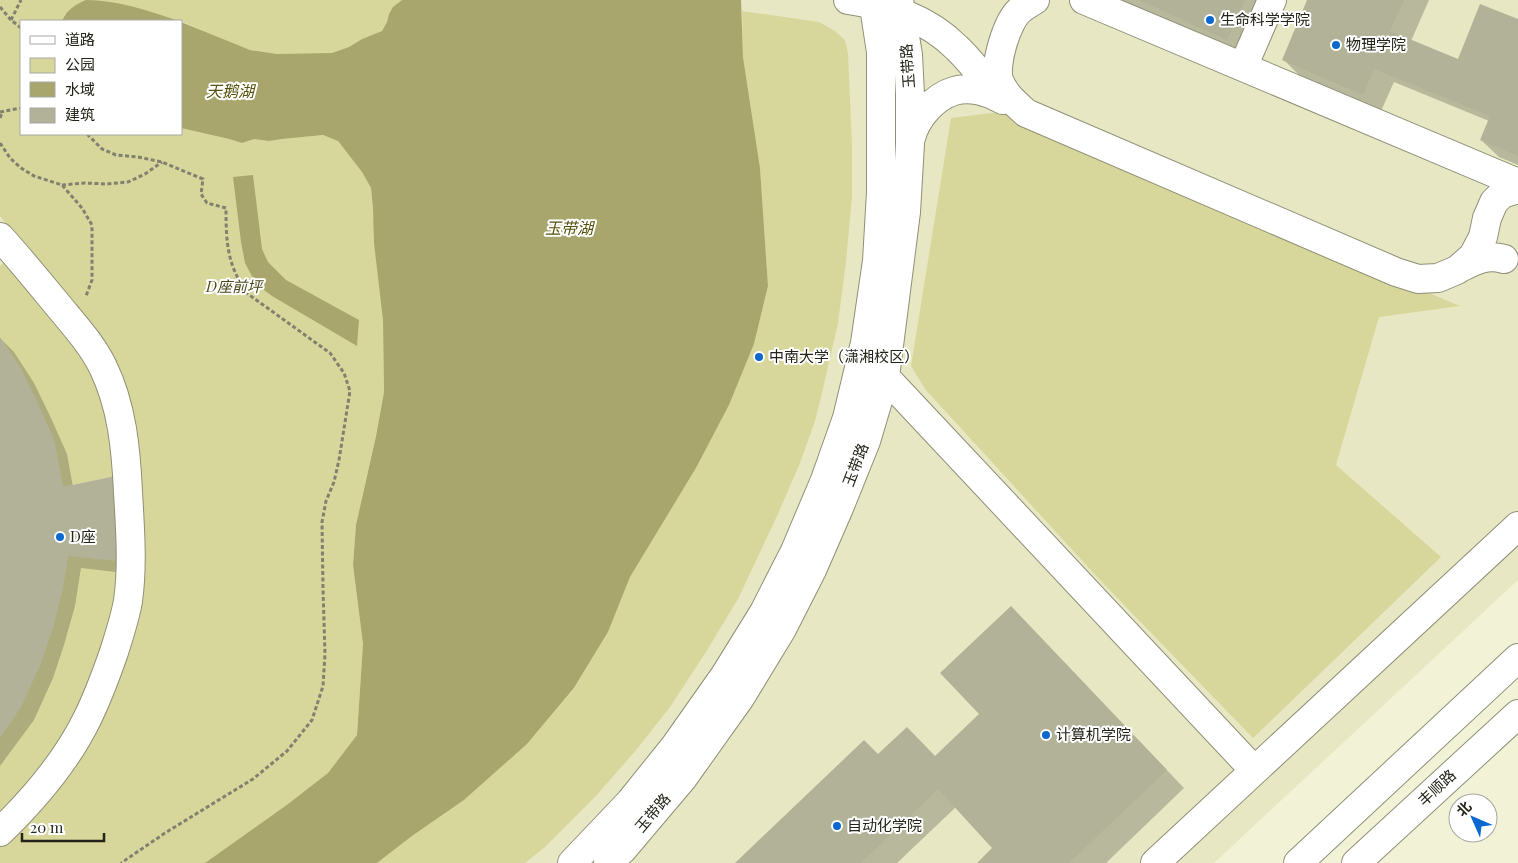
<svg xmlns="http://www.w3.org/2000/svg" width="1518" height="863" viewBox="0 0 1518 863" font-family="'Playfair Display','Noto Sans SC',serif">
<style>
.built{fill:#e7e7c4;fill-rule:evenodd}
.green{fill:#d8d79b}
.water{fill:#a8a66c}
.shadow{fill:#0003}
.building{fill:#b2b299}
.lines{fill:none;stroke-linecap:round;stroke-linejoin:round}
.minor-casing{stroke:#908f77;stroke-width:30}
.major-casing{stroke:#908f77;stroke-width:30}
.path{stroke:#81816f;stroke-width:3;stroke-dasharray:4 2.5;stroke-linecap:butt}
.minor{stroke:#fff;stroke-width:28}
.major{stroke:#fff;stroke-width:28}
.poi-dot{fill:#0a68d0;stroke:#fff;stroke-width:2}
.labels{text-anchor:middle;stroke-width:4;stroke-linejoin:round;paint-order:stroke}
.poi-label{font-size:15px;fill:#232319;stroke:#fff;text-anchor:start}
.street-label{font-size:15px;fill:#232319;stroke:#fff}
.park-label{font-size:15px;font-style:italic;fill:#4a481a;stroke:#fff}
.water-label{font-size:16px;font-style:italic;fill:#56520b;stroke:#fff}
</style>
<rect width="100%" height="100%" fill="#f2f2d7"/>
<path class="built" d="M 0,0 L 1518,0 L 1518,580 L 1214,863 L 0,863 ZM 21,21 L 181,21 L 181,134 L 21,134 Z"/>
<path class="green" d="M 0,0 L 402,0 L 393,8 L 389,14 L 387,22 L 382,31 L 362,39 L 349,47 L 332,53 L 318,54 L 277,54 L 250,50 L 226,41 L 181,21 L 65,14 L 62,21 L 21,21 L 21,134 L 181,134 L 181,128 L 229,139 L 242,143 L 254,139 L 269,141 L 282,139 L 323,135 L 338,141 L 362,172 L 371,188 L 383,320 L 384,392 L 376,435 L 356,525 L 353,565 L 363,644 L 357,735 L 328,773 L 288,804 L 205,863 L 0,863 L 0,843 L 99,717 L 136,459 L 48,276 L 0,216 Z
M 742,11 L 819,22 L 835,31 L 845,40 L 848,53 L 852,147 L 852,196 L 846,262 L 838,323 L 822,393 L 815,421 L 800,463 L 778,514 L 738,599 L 706,652 L 670,707 L 637,749 L 596,796 L 545,847 L 525,863 L 377,863 L 412,836 L 464,800 L 527,744 L 574,689 L 608,632 L 630,577 L 696,468 L 729,405 L 754,344 L 768,286 L 760,168 L 743,57 Z
M 1000,112 L 1460,306 L 1379,317 L 1336,465 L 1441,557 L 1253,738 L 1098,578 L 925,389 L 911,366 L 951,118 Z
M 6,260 L 91,368 L 104,397 L 115,476 L 63,487 L 54,440 L 38,404 L 21,369 L 0,337 L 0,266 Z
M 68,556 L 120,561 L 110,631 L 74,722 L 49,759 L 0,815 L 0,737 L 21,707 L 40,665 L 52,631 L 62,592 Z"/>
<path class="water" d="M 86,0 C 118,0 149,11 179,21 L 62,21 C 67,9 75,5 86,0 Z
M 402,0 L 741,0 L 743,57 L 760,168 L 768,286 L 754,344 L 729,405 L 696,468 L 630,577 L 608,632 L 574,688 L 527,744 L 464,800 L 412,836 L 377,863 L 205,863 L 288,804 L 328,773 L 357,735 L 363,644 L 353,565 L 356,525 L 376,436 L 384,392 L 383,320 L 374,243 L 373,209 L 371,188 L 362,172 L 338,141 L 323,135 L 282,139 L 269,141 L 254,139 L 242,143 L 229,139 L 181,128 L 181,22 L 250,50 L 277,54 L 332,53 L 349,47 L 362,39 L 382,31 L 387,22 L 389,14 L 393,7 Z
M 253,175 L 262,249 L 268,262 L 286,280 L 359,320 L 357,346 L 272,296 L 256,284 L 245,263 L 241,242 L 233,177 Z"/>
<path class="shadow" d="M 1119,0 L 1271,0 L 1245,56 Z
M 1309,0 L 1429,0 L 1411,41 L 1458,60 L 1518,20 L 1518,165 L 1499,157 L 1481,140 L 1489,121 L 1394,82 L 1381,111 L 1301,77 L 1283,59 Z
M 0,338 L 14,352 L 34,383 L 51,418 L 67,454 L 73,487 L 133,574 L 81,568 L 75,606 L 64,645 L 53,678 L 34,720 L 0,766 Z
M 1029,626 L 1184,788 L 1106,863 L 978,863 L 994,848 L 956,807 L 897,863 L 737,863 L 935,757 L 981,714 Z"/>
<path class="building" d="M 1139,0 L 1245,0 L 1227,40 Z
M 1307,0 L 1404,0 L 1390,31 L 1458,59 L 1480,4 L 1518,19 L 1518,156 L 1480,140 L 1490,116 L 1374,69 L 1363,95 L 1282,60 Z
M 0,337 L 21,369 L 38,404 L 54,440 L 63,487 L 115,476 L 120,561 L 68,556 L 62,592 L 52,631 L 40,665 L 21,707 L 0,737 Z
M 1011,606 L 1167,770 L 1069,863 L 977,863 L 992,848 L 938,789 L 861,863 L 735,863 L 864,740 L 878,754 L 907,727 L 935,756 L 979,714 L 940,673 Z"/>
<g class="lines">
<g class="minor-casing">
<path id="minor" d="M 848,0 C 889,6 927,18 957,48 C 974,64 986,84 1005,99
M 1035,0 C 1030,3 1023,7 1019,11 C 1007,22 994,64 999,80 C 1004,94 1015,103 1026,113 L 1396,272 L 1418,279 L 1438,278 L 1457,270 L 1473,256 L 1483,237 L 1487,218 L 1494,202 L 1502,194 L 1518,189
M 1084,0 L 1518,183
M 1243,67 L 1272,0
M 911,138 C 916,118 934,97 954,91 C 970,86 989,92 1003,100
M 0,237 C 21,260 41,285 61,309 C 76,327 93,346 103,367 C 122,406 126,449 128,492 C 130,527 133,566 128,601 C 125,618 119,636 114,652 C 106,675 98,697 87,719 C 67,760 33,800 0,832
M 1460,268 C 1476,260 1487,254 1504,259
M 874,365 L 1254,770
M 572,863 L 630,802 L 675,746 L 725,675 L 764,612 L 795,551 L 825,480 L 847,418 L 865,343 L 877,261 L 881,192 L 881,52 L 873,0
M 608,863 L 623,849 L 683,778 L 740,698 L 782,629 L 812,570 L 839,508 L 866,441 L 885,377 L 906,212 L 910,144 L 910,94 L 908,55 L 899,0
M 1155,863 L 1518,526"/>
</g>
<g class="major-casing">
<path id="major" d="M 1298,863 L 1518,658
M 1356,863 L 1518,714"/>
</g>
<path class="path" d="M 0,7 L 11,20 L 21,28
M 11,20 L 21,0
M 0,112 L 21,108
M 0,118 L 2,113
M 87,134 L 102,149 L 116,155 L 138,157 L 162,162 L 203,179 L 201,194 L 207,203 L 226,208 C 226,242 227,266 248,294 L 330,353 L 344,373 L 350,391 L 339,460 L 334,482 L 326,501 L 322,522 L 323,589 L 325,654 L 323,686 L 312,720 L 287,751 L 253,779 L 165,833 L 121,863
M 0,143 L 10,158 L 21,168 L 34,176 L 62,185 L 82,208 L 92,225 L 92,280 L 86,296
M 62,185 L 85,183 L 107,184 L 128,182 L 145,174 L 162,162"/>
<use href="#minor" class="minor"/>
<use href="#major" class="major"/>
</g>
<g class="poi-dot">
<circle cx="1210" cy="20" r="5"/>
<circle cx="1336" cy="45" r="5"/>
<circle cx="759" cy="357" r="5"/>
<circle cx="60" cy="537" r="5"/>
<circle cx="1046" cy="735" r="5"/>
<circle cx="837" cy="826" r="5"/>
</g>
<g class="labels">
<g class="poi-label">
<text x="1220" y="25">生命科学学院</text>
<text x="1346" y="50">物理学院</text>
<text x="769" y="362">中南大学（潇湘校区）</text>
<text x="70" y="542">D座</text>
<text x="1056" y="740">计算机学院</text>
<text x="847" y="831">自动化学院</text>
</g>
<g class="street-label">
<text transform="translate(908 66) rotate(-94)" y="5">玉带路</text>
<text transform="translate(856 465) rotate(-69)" y="5">玉带路</text>
<text transform="translate(1437 788) rotate(-43)" y="5">丰顺路</text>
<text transform="translate(653 813) rotate(-50)" y="5">玉带路</text>
</g>
<g class="park-label">
<text x="234" y="292">D座前坪</text>
</g>
<g class="water-label">
<text x="230" y="97">天鹅湖</text>
<text x="569" y="234">玉带湖</text>
</g>
</g>
<rect x="20" y="20" width="162" height="115" fill="#ffffff" stroke="#a7a7a3"/>
<rect x="30" y="36" width="25" height="8" fill="#ffffff" stroke="#a7a7a3"/>
<text x="65" y="45" font-size="15" fill="#232319">道路</text>
<rect x="30" y="58" width="25" height="15" fill="#d8d79b" stroke="#a7a7a3"/>
<text x="65" y="70" font-size="15" fill="#232319">公园</text>
<rect x="30" y="82" width="25" height="15" fill="#a8a66c" stroke="#a7a7a3"/>
<text x="65" y="95" font-size="15" fill="#232319">水域</text>
<rect x="30" y="108" width="25" height="15" fill="#b2b299" stroke="#a7a7a3"/>
<text x="65" y="120" font-size="15" fill="#232319">建筑</text>
<g transform="translate(1473 818) rotate(315)"><circle r="24" fill="#ffffff" stroke="#a7a7a3"/>
<path d="M0-4L9 19L0 12L-9 19Z" fill="#0a68d0"/>
<text y="-8" font-size="14" font-weight="bold" text-anchor="middle" fill="#232319">北</text>
</g>
<path d="M22 833v8h82v-8" fill="none" stroke="#232319" stroke-width="2.5"/>
<text x="30" y="833" font-size="15" fill="#232319" stroke="#ffffff" stroke-width="4" paint-order="stroke">20 m</text>
</svg>
